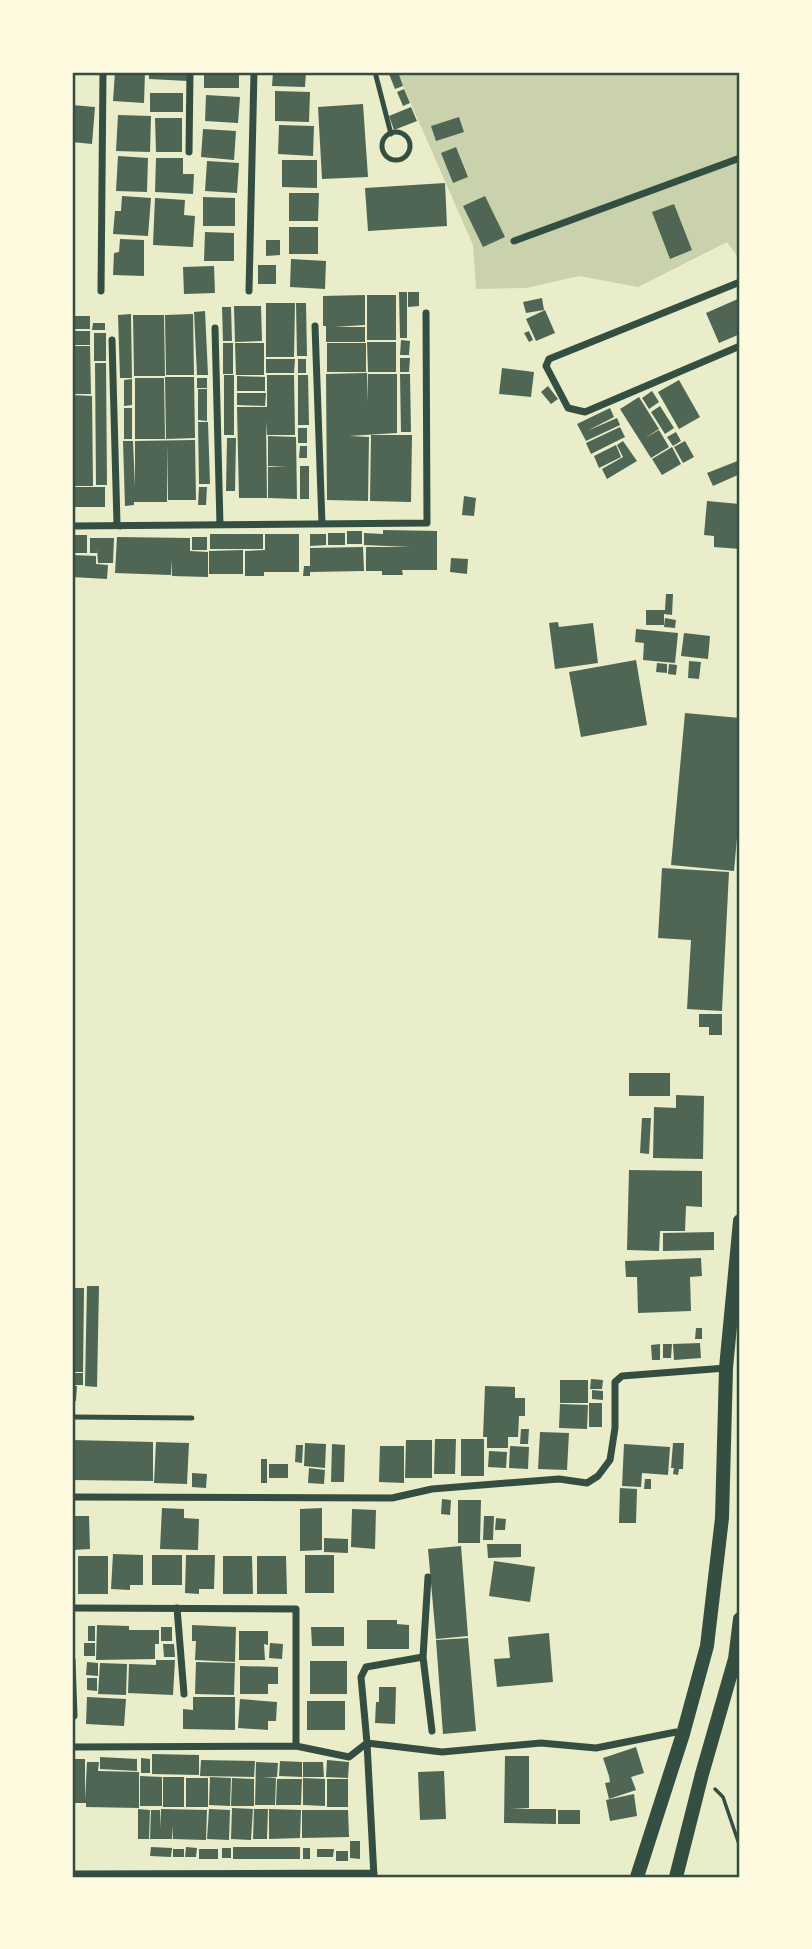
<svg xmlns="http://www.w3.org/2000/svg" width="812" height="1949" viewBox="0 0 812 1949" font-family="Jost,sans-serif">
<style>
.green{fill:#cad2ad}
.building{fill:#4f6655}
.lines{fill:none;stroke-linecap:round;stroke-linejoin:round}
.path{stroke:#344e41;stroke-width:3.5}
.service{stroke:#344e41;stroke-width:5}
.minor{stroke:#344e41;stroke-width:7}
.secondary{stroke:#344e41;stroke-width:14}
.neatline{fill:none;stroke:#344e41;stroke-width:2.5}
</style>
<rect width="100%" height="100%" fill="#e9edc9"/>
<path class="green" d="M 397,72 L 740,72 L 740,260 L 727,242 L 638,287 L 579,276 L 526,288 L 476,289 L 473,245 Z"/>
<path class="building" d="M 115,72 L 145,72 L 144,103 L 113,101 Z
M 149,72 L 188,72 L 188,81 L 149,79 Z
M 204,72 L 239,72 L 239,88 L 204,88 Z
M 273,72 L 306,72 L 305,87 L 272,86 Z
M 398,72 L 403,86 L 395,89 L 389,74 Z
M 404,89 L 410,103 L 403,106 L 397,92 Z
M 275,91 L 310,92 L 309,122 L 275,121 Z
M 150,93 L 183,93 L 183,112 L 150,112 Z
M 206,95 L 240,97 L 238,123 L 205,121 Z
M 363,104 L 368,177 L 322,179 L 318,107 Z
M 72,105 L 95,107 L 92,144 L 72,142 Z
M 411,107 L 417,121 L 394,130 L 389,116 Z
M 118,115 L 151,116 L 150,152 L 116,151 Z
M 459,117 L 464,132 L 436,141 L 431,126 Z
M 155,118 L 182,118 L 182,152 L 156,152 Z
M 279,125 L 314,126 L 313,156 L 278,154 Z
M 203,129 L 236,131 L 234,160 L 201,157 Z
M 456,147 L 468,177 L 453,183 L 441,153 Z
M 118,156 L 148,158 L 147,192 L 116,191 Z
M 156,158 L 183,158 L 183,174 L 194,174 L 193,194 L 155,192 Z
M 282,160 L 317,160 L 317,188 L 282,187 Z
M 207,161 L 239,163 L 237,193 L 205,191 Z
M 445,183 L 447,226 L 368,231 L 365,188 Z
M 289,193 L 319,193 L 318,221 L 289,221 Z
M 122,196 L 151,198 L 148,236 L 113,234 L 115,211 L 121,211 Z
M 485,196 L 505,237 L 483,247 L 463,206 Z
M 203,197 L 235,198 L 235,226 L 203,226 Z
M 155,198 L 185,200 L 184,215 L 195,216 L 193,247 L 153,245 Z
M 674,204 L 692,250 L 670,259 L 652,212 Z
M 289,227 L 318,227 L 318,254 L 289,254 Z
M 205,232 L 234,233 L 234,261 L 204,261 Z
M 120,239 L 144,240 L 144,276 L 113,275 L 114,253 L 119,252 Z
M 266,240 L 280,240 L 280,255 L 266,256 Z
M 291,259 L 326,261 L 325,289 L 290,287 Z
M 258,265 L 276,265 L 276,284 L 258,284 Z
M 214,266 L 215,293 L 184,294 L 183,267 Z
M 399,292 L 407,292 L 407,338 L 400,338 Z
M 408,292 L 419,292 L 419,306 L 408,307 Z
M 365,295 L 365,325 L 335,327 L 365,327 L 365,342 L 326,342 L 326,326 L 323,326 L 323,296 Z
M 367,295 L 396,295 L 396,340 L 367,340 Z
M 542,298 L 544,310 L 526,313 L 523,302 Z
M 740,298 L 740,334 L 719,343 L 706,313 Z
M 266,303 L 295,303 L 294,357 L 266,357 Z
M 296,303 L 306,303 L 307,356 L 297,356 Z
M 234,306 L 261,306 L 262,341 L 235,342 Z
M 222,307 L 231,307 L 232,341 L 223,341 Z
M 545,310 L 555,333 L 536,341 L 526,319 Z
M 205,311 L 208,375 L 197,375 L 194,312 Z
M 131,314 L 132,378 L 120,378 L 118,315 Z
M 193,314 L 194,375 L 166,375 L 165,315 Z
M 133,315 L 164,315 L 165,376 L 134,376 Z
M 72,316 L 90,316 L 90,329 L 72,329 Z
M 93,323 L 105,323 L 105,330 L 92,330 Z
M 72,331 L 90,331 L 90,345 L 72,345 Z
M 529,331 L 533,340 L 529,342 L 524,333 Z
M 94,333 L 106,333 L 106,361 L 94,361 Z
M 401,340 L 410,341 L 409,355 L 400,355 Z
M 367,342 L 396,342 L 396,372 L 368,372 Z
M 223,343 L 233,343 L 233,374 L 223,374 Z
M 235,343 L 264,343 L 264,375 L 236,375 Z
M 327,343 L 366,343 L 366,372 L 327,372 Z
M 72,346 L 90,346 L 91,394 L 72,394 Z
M 400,358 L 410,358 L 409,372 L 400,372 Z
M 266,359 L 295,359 L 294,373 L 266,373 Z
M 298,359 L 306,359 L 306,373 L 298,373 Z
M 95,363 L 106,363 L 107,485 L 96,485 Z
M 502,368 L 534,372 L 531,397 L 499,394 Z
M 367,373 L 368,403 L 368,374 L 397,374 L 397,433 L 349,436 L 369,437 L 368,501 L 327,500 L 326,374 Z
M 400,374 L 410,374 L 411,432 L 401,432 Z
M 224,375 L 234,375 L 234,435 L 224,435 Z
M 267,375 L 294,375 L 295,435 L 267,435 L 266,421 L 267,498 L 239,498 L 237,407 L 267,407 Z
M 298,375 L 308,375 L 309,425 L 298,425 Z
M 237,376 L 265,377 L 265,391 L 237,391 Z
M 165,377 L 194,377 L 195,438 L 166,439 Z
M 135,378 L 164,378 L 165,439 L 135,439 Z
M 197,378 L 207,378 L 207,388 L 197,388 Z
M 132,379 L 132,405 L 124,406 L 124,380 Z
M 679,380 L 700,417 L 679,429 L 658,392 Z
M 548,386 L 558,399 L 551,404 L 541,392 Z
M 198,389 L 207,389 L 207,421 L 198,420 Z
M 652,391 L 659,402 L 649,409 L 642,398 Z
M 237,393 L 266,393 L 265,406 L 237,405 Z
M 72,395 L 92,396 L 93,486 L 72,486 Z
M 639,397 L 659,429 L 645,438 L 659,430 L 669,447 L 651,458 L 620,409 Z
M 660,406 L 674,428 L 665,434 L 651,412 Z
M 124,408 L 132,408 L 132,439 L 124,439 Z
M 610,408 L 614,417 L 587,431 L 617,418 L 620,425 L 586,441 L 577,424 Z
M 198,422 L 208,422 L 210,484 L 199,484 Z
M 620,427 L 625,437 L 591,454 L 586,443 Z
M 298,428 L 307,428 L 307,443 L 298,443 Z
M 676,432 L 681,441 L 673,446 L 667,437 Z
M 371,435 L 412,435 L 411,502 L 370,501 Z
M 268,436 L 296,437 L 297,499 L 268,498 L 268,467 L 287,466 L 268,466 Z
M 227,438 L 236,438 L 235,491 L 226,491 Z
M 195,440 L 196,500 L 168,500 L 167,443 L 167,502 L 134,502 L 134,505 L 125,506 L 123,441 L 133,441 L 135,487 L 135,441 Z
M 623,441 L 637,461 L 607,479 L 602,469 L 623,457 L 617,445 Z
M 685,441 L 694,457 L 683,463 L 674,447 Z
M 616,445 L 621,457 L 599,468 L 594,456 Z
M 300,446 L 307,446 L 307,458 L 299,458 Z
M 672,447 L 681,464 L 662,475 L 652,459 Z
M 740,460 L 740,474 L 713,486 L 707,473 Z
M 300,466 L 309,466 L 309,499 L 300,499 Z
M 72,487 L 105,487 L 105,507 L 72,507 Z
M 199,487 L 207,487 L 206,505 L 198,505 Z
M 464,496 L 476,498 L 474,516 L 462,515 Z
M 707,501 L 740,504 L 740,549 L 714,547 L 714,536 L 704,535 Z
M 383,530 L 437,531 L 437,570 L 402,570 L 403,575 L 382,575 L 382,571 L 366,571 L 366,547 L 410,547 L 364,545 L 364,533 L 383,534 Z
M 347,531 L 362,531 L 362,544 L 347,544 Z
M 328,533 L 345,533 L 345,545 L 328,545 Z
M 210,534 L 263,534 L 263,549 L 210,549 Z
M 265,534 L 299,534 L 299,572 L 264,572 L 264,576 L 245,576 L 245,551 L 265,550 Z
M 310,534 L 326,534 L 326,545 L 310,546 Z
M 72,535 L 87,535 L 87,553 L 72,553 Z
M 117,537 L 190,538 L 190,551 L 208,552 L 208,577 L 172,576 L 172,560 L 171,575 L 115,573 Z
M 192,537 L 207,537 L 207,550 L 192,550 Z
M 90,538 L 114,538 L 113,563 L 98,563 L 97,549 L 97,553 L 90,553 Z
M 363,547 L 364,571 L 310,572 L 310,576 L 303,576 L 304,566 L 310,566 L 310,548 Z
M 243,550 L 243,574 L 209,574 L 209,551 Z
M 72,555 L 96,556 L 96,564 L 108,565 L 107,579 L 72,577 Z
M 451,558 L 468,559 L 467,574 L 450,572 Z
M 666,594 L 673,594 L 672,615 L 664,614 L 664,625 L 646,625 L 646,610 L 665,610 Z
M 665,618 L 676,620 L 675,628 L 664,627 Z
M 558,622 L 559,627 L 593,623 L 598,663 L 555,669 L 549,623 Z
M 636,629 L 678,633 L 675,663 L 643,660 L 644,643 L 635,642 Z
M 684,633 L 710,636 L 708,659 L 681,656 Z
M 636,660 L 647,725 L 581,737 L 569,672 Z
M 689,661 L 701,662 L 699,679 L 688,678 Z
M 657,663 L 667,664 L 667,673 L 656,672 Z
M 669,664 L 677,665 L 676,675 L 668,674 Z
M 685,713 L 740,718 L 740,804 L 734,871 L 671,865 Z
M 662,868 L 729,872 L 722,1011 L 687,1009 L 691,940 L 658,938 Z
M 699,1014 L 722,1014 L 722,1035 L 709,1035 L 709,1027 L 699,1027 Z
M 629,1073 L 670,1073 L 670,1096 L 629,1096 Z
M 676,1095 L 704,1096 L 703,1159 L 653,1158 L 654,1107 L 676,1108 Z
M 642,1118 L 651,1118 L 649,1154 L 640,1153 Z
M 629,1170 L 702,1171 L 702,1207 L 686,1206 L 685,1231 L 660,1231 L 659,1251 L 627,1250 Z
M 714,1232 L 714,1250 L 663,1251 L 663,1233 Z
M 701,1258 L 702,1276 L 690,1277 L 691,1311 L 638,1313 L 637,1277 L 626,1277 L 625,1261 Z
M 87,1286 L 99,1286 L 97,1387 L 85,1386 Z
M 72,1288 L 84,1288 L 83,1372 L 72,1372 Z
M 696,1328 L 702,1328 L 702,1339 L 695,1339 Z
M 700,1343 L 701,1358 L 674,1360 L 673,1344 Z
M 660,1344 L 660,1360 L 652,1360 L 651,1345 Z
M 663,1344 L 672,1344 L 671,1358 L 663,1358 Z
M 72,1373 L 83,1373 L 83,1385 L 72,1385 Z
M 591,1379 L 603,1380 L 602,1389 L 590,1389 Z
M 560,1380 L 588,1380 L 588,1403 L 560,1403 Z
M 72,1386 L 77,1386 L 76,1401 L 72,1401 Z
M 485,1386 L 515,1387 L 515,1398 L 525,1398 L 525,1416 L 519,1416 L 518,1437 L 508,1437 L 508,1448 L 487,1448 L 487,1437 L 483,1437 Z
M 592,1390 L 603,1391 L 603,1400 L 592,1399 Z
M 589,1403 L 602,1403 L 602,1427 L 589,1427 Z
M 560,1404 L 588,1405 L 587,1429 L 559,1428 Z
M 521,1429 L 529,1429 L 528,1444 L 520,1444 Z
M 540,1432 L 569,1433 L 567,1470 L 538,1469 Z
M 435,1439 L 456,1439 L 455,1474 L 434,1474 Z
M 461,1439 L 484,1439 L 484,1476 L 461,1476 Z
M 72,1440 L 153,1442 L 153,1481 L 72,1480 Z
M 406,1440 L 432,1440 L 432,1478 L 405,1478 Z
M 156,1442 L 189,1443 L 187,1484 L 154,1483 Z
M 305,1443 L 326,1444 L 325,1468 L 304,1466 Z
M 673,1443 L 684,1443 L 683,1469 L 679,1469 L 678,1475 L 673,1474 L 674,1468 L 671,1468 Z
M 332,1444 L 345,1445 L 344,1482 L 331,1482 Z
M 624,1444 L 670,1447 L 668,1475 L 642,1473 L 641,1487 L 622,1486 Z
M 296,1445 L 303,1445 L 302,1463 L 295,1462 Z
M 380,1446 L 404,1446 L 404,1483 L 379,1482 Z
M 510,1446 L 529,1447 L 528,1469 L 509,1468 Z
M 489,1451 L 507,1452 L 506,1468 L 488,1467 Z
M 261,1459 L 267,1459 L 267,1483 L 261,1483 Z
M 269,1464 L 288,1464 L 288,1478 L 269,1478 Z
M 309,1468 L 325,1470 L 324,1484 L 308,1483 Z
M 192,1473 L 207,1474 L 206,1488 L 192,1487 Z
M 645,1479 L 651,1479 L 651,1489 L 644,1489 Z
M 620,1488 L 637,1489 L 636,1523 L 619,1523 Z
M 442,1499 L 451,1500 L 450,1515 L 441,1514 Z
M 458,1500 L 481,1500 L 480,1543 L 458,1543 Z
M 162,1508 L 184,1509 L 184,1518 L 199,1519 L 198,1550 L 160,1549 Z
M 322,1508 L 322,1550 L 300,1551 L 300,1509 Z
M 352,1509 L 376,1510 L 375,1549 L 351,1547 Z
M 72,1516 L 89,1516 L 90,1549 L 72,1550 Z
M 484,1516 L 494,1516 L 493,1540 L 483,1540 Z
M 496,1518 L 506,1519 L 505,1530 L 495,1530 Z
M 324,1538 L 348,1539 L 348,1553 L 324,1552 Z
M 487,1544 L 521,1544 L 521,1557 L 488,1558 Z
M 461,1546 L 468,1636 L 436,1639 L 428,1549 Z
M 113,1554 L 143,1555 L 143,1585 L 130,1585 L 130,1590 L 111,1589 Z
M 152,1555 L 182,1555 L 182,1585 L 152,1585 Z
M 186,1555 L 215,1555 L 214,1589 L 199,1589 L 199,1594 L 185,1593 Z
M 305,1555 L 334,1555 L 334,1593 L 305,1593 Z
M 78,1556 L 108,1556 L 108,1594 L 78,1594 Z
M 223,1556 L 252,1556 L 253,1594 L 223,1594 Z
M 257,1556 L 286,1556 L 287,1594 L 257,1594 Z
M 494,1561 L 535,1567 L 530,1602 L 489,1596 Z
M 367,1620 L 397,1620 L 397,1624 L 409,1625 L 409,1649 L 367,1649 Z
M 97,1625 L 129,1626 L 129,1630 L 159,1630 L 159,1644 L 155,1644 L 155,1659 L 96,1660 Z
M 192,1625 L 236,1627 L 235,1662 L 195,1660 L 196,1641 L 192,1641 Z
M 88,1626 L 95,1626 L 95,1641 L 88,1641 Z
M 161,1627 L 172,1627 L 172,1641 L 161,1641 Z
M 311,1627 L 344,1627 L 344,1646 L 312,1646 Z
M 239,1631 L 268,1631 L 268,1645 L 264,1644 L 265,1660 L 239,1660 Z
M 549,1633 L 553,1682 L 497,1687 L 494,1659 L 510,1658 L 508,1637 Z
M 468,1638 L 476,1731 L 443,1734 L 436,1640 Z
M 84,1643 L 95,1643 L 95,1656 L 84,1656 Z
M 270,1643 L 283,1644 L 282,1659 L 269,1658 Z
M 163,1644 L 174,1644 L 175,1657 L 164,1657 Z
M 156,1660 L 175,1660 L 173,1695 L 128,1693 L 129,1664 L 156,1665 Z
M 310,1661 L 347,1661 L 347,1694 L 310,1694 Z
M 87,1662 L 98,1663 L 98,1676 L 86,1675 Z
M 196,1662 L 235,1663 L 234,1695 L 195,1694 Z
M 100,1663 L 127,1664 L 126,1695 L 98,1694 Z
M 240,1666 L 278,1667 L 278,1684 L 268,1684 L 268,1694 L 240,1694 Z
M 87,1678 L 97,1678 L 97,1691 L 87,1690 Z
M 379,1687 L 396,1687 L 395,1724 L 375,1723 L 376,1702 L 379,1702 Z
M 87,1697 L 126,1699 L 124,1726 L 86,1724 Z
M 193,1697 L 235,1697 L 235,1730 L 183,1729 L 183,1709 L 193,1710 Z
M 240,1699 L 277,1702 L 276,1721 L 268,1721 L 268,1730 L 238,1728 Z
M 307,1701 L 345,1701 L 345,1730 L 307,1730 Z
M 636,1747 L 644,1773 L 631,1777 L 636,1790 L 609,1799 L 605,1783 L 610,1782 L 609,1776 L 603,1758 Z
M 152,1754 L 199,1755 L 199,1775 L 152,1774 Z
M 505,1756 L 529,1756 L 529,1808 L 511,1809 L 556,1809 L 556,1824 L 504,1823 Z
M 100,1757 L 137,1759 L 137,1771 L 100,1769 Z
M 141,1758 L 150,1759 L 150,1773 L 141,1773 Z
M 72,1759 L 85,1759 L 85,1800 L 87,1762 L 99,1762 L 98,1771 L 139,1772 L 139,1808 L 86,1807 L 86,1803 L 72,1803 Z
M 201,1760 L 255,1761 L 254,1777 L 200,1776 Z
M 327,1760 L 349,1762 L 348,1778 L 326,1777 Z
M 280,1761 L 302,1762 L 302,1777 L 279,1776 Z
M 256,1762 L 278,1763 L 277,1777 L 263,1777 L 276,1778 L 275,1805 L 255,1805 Z
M 303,1762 L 323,1762 L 324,1777 L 303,1777 Z
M 444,1771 L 446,1819 L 420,1820 L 418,1772 Z
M 140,1776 L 162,1777 L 162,1806 L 140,1806 Z
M 163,1777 L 184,1777 L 184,1807 L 163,1807 Z
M 210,1777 L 231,1778 L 230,1806 L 209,1805 Z
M 186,1778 L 208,1778 L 208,1807 L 186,1807 Z
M 232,1778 L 254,1779 L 254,1806 L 231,1806 Z
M 303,1778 L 325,1779 L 325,1806 L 303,1805 Z
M 277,1779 L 302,1779 L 301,1805 L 276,1805 Z
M 327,1779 L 348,1779 L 348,1807 L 327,1807 Z
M 634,1794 L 637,1816 L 610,1821 L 606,1800 Z
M 232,1808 L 253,1809 L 251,1840 L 231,1839 Z
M 138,1809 L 150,1810 L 149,1839 L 138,1839 Z
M 161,1809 L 207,1810 L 206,1840 L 173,1839 L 172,1826 L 172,1839 L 150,1839 L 151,1810 L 160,1810 L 161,1828 Z
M 209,1809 L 230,1810 L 229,1840 L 207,1839 Z
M 254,1809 L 268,1809 L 267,1839 L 253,1839 Z
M 269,1809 L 301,1810 L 300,1838 L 269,1839 Z
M 302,1810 L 348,1810 L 349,1837 L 302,1838 Z
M 558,1810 L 580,1810 L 580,1824 L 558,1824 Z
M 350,1841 L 360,1841 L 360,1859 L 350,1858 Z
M 151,1847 L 172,1848 L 171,1857 L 150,1856 Z
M 186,1847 L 197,1848 L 196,1857 L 185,1857 Z
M 233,1847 L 300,1847 L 300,1859 L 233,1859 Z
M 222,1848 L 231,1848 L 231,1858 L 222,1858 Z
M 303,1848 L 310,1848 L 310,1859 L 303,1859 Z
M 173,1849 L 184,1849 L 184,1857 L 173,1857 Z
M 199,1849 L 218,1849 L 218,1859 L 199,1859 Z
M 317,1849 L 334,1849 L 333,1857 L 317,1857 Z
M 336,1851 L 348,1851 L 348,1861 L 336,1861 Z"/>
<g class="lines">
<path class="path" d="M 715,1789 L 723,1797 L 740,1847"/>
<path class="service" d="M 375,72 L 391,134
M382 146a14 14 0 1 1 28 0a14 14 0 1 1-28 0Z
M 72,1417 L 192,1418"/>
<path class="minor" d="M 72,73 L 74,72
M 189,152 L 190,72
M 514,241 L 740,158
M 740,282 L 549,359 L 546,366 L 568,408 L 585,412 L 740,346
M 101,291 L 103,72
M 249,291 L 254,72
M 315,326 L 322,524
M 215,328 L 220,525
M 112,340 L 117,524 L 120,526
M 72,526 L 427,523 L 426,313
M 72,1497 L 392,1498 L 432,1489 L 559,1479 L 587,1483 L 598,1476 L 610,1460 L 615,1428 L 615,1382 L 622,1376 L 726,1368
M 428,1577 L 423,1657 L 432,1731
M 72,1608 L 296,1609 L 296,1746
M 177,1608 L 184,1694
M 423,1657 L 366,1667 L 361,1677 L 367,1743 L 442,1752 L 541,1743 L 596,1748 L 676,1732 L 683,1734
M 72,1660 L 74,1716
M 72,1747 L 296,1746 L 349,1757 L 367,1743 L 374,1877
M 72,1874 L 374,1873"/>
<path class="secondary" d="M 637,1877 L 683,1734 L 707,1646 L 722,1518 L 726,1368 L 740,1221
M 676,1877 L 702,1774 L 735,1659 L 740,1619"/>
</g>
<rect width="812" height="1949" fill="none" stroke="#fefae0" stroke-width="147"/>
<rect x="74" y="74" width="664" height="1802" class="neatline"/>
</svg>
